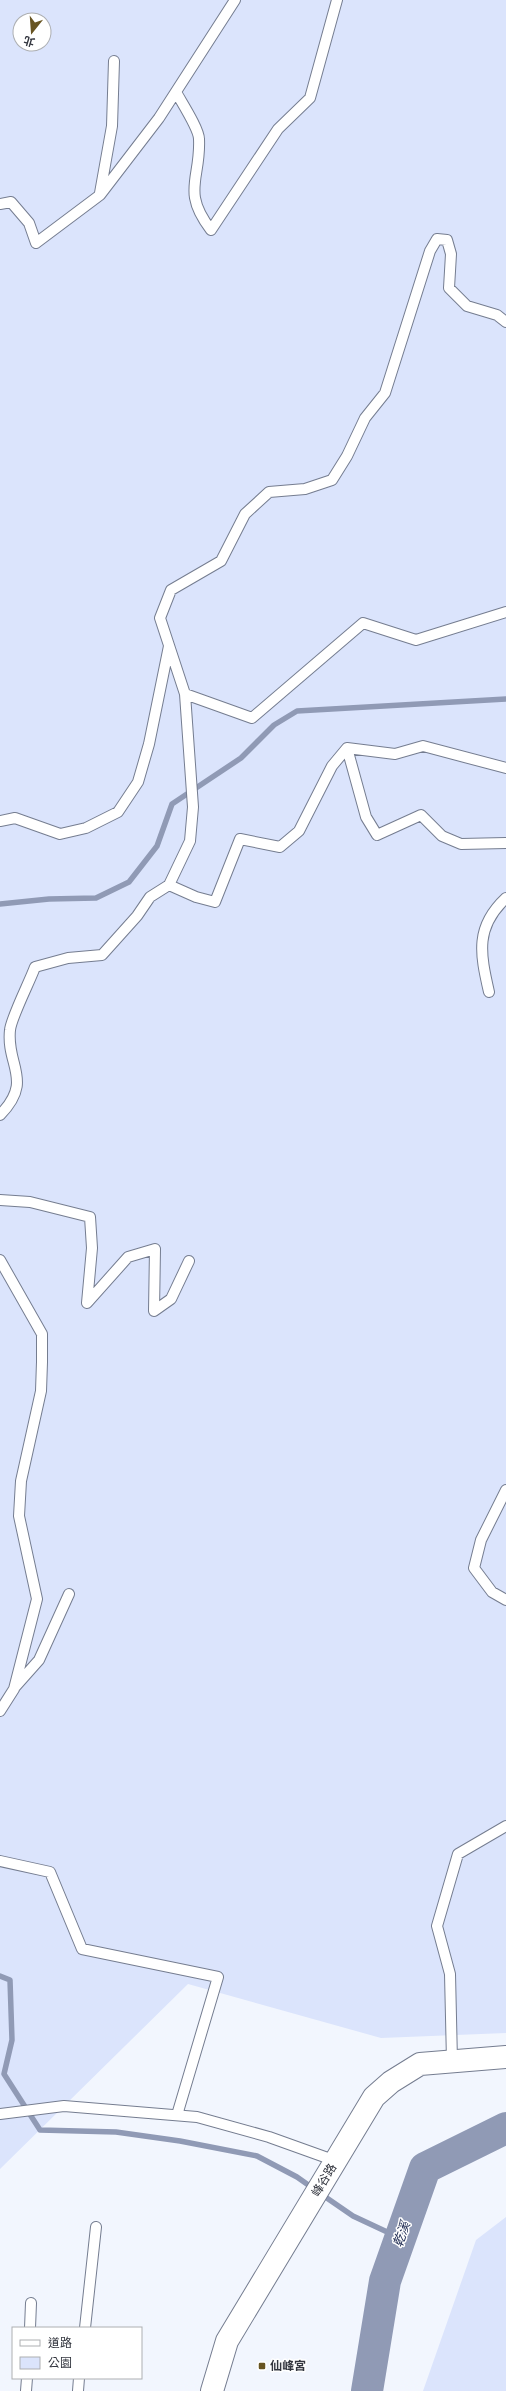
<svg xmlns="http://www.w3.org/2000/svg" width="506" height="2391" viewBox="0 0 506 2391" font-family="Figtree,'Noto Sans TC',sans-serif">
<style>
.green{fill:#dbe4fc;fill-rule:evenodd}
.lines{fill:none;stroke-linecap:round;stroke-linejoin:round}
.stream{stroke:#909ab5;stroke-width:5.5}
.river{stroke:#909ab5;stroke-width:32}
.lane-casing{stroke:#757d90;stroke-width:12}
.secondary-casing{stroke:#757d90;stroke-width:24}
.lane{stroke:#fff;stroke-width:10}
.secondary{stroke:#fff;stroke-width:22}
.poi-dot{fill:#675422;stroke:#fff;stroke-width:1.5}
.labels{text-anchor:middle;stroke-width:3;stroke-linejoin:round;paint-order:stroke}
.street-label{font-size:12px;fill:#33363f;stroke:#fff}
.poi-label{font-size:12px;font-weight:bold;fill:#33363f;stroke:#fff;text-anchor:start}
.water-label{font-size:13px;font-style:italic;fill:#232f55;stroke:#fff}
</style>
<rect width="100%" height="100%" fill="#f2f6fe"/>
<path class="green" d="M 0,0 L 506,0 L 506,2033 L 381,2038 L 188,1984 L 0,2169 ZM 20,20 L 44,20 L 44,44 L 20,44 Z
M 506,2217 L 506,2391 L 423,2391 L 476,2240 Z"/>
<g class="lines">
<path class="stream" d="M 0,904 L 49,899 L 96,898 L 129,882 L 157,846 L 172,804 L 241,758 L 274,725 L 297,711 L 506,699
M 0,1976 L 10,1980 L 12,2040 L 4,2074 L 40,2130 L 116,2132 L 180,2141 L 257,2156 L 297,2177 L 314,2189
M 321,2194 L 353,2216 L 400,2238"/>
<path class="river" d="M 367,2391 L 385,2281 L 425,2168 L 506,2128"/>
<g class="lane-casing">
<path id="lane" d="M 176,92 C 182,103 199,129 199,139 C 201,179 181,191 211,230 L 278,129 L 310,98 L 337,0
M 100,193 L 112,126 L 114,61
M 0,204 L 11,202 L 29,223 L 36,243 L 100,195 L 159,118 L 235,0
M 185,694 L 252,718 L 363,623 L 416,640 L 506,612
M 347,748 L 366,817 L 377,835 L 421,815 L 442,836 L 461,844 L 506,843
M 0,821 L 15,818 L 60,834 L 86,828 L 118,812 L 138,782 L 149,744 L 169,646
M 169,885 L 196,897 L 215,902 L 240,839 L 280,847 L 299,831 L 332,766 L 347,748 L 395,754 L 423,746 L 506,768
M 489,992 C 480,953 475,927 506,898
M 0,1115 C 34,1080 6,1066 10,1030 C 11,1018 30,981 35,967 L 68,958 L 102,955 L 137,916 L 150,897 L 169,885 L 190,841 L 193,807 L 185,694 L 160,618 L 171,590 L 221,561 L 245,514 L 269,492 L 305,489 L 332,480 L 347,456 L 365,418 L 385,393 L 430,251 L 437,239 L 447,240 L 451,254 L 449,288 L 467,306 L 497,315 L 506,322
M 0,1200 L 30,1202 L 90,1217 L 92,1248 L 87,1303 L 128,1257 L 155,1249 L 154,1311 L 171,1299 L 189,1261
M 0,1260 L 42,1334 L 42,1362 L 41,1391 L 21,1481 L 19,1516 L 37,1599 L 14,1689 L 0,1711
M 506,1490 L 481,1540 L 474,1568 L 492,1592 L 506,1600
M 15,1687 L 39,1660 L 69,1594
M 0,1861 L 50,1872 L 82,1949 L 218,1977 L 177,2115
M 452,2061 L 450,1974 L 437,1926 L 458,1854 L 506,1826
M 0,2114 L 64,2106 L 197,2117 L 269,2137 L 336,2161
M 30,2328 L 31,2303
M 85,2328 L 96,2227
M 26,2391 L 27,2378
M 78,2391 L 79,2378"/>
</g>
<g class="secondary-casing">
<path id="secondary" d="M 212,2391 L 227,2341 L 374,2097 L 391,2082 L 420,2064 L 506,2057"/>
</g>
<use href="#lane" class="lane"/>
<use href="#secondary" class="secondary"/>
</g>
<rect class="poi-dot" x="258" y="2362" width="8" height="8" rx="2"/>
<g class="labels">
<g class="street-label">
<text transform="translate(324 2180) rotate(-59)" y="4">峰谷路</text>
</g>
<g class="poi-label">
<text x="270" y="2370">仙峰宮</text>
</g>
<g class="water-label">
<text transform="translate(401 2234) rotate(-71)" y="5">乾溪</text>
</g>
</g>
<rect x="12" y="2327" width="130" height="52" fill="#ffffff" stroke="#adafb2"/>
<rect x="20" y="2340" width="20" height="6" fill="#ffffff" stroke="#adafb2"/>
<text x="48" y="2347" font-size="12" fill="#33363f">道路</text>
<rect x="20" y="2357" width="20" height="12" fill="#dbe4fc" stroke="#adafb2"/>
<text x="48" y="2367" font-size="12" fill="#33363f">公園</text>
<g transform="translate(32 32) rotate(197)"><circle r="19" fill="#ffffff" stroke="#adafb2"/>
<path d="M0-3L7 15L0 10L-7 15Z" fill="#675422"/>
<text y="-6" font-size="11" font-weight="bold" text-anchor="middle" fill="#33363f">北</text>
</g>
</svg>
